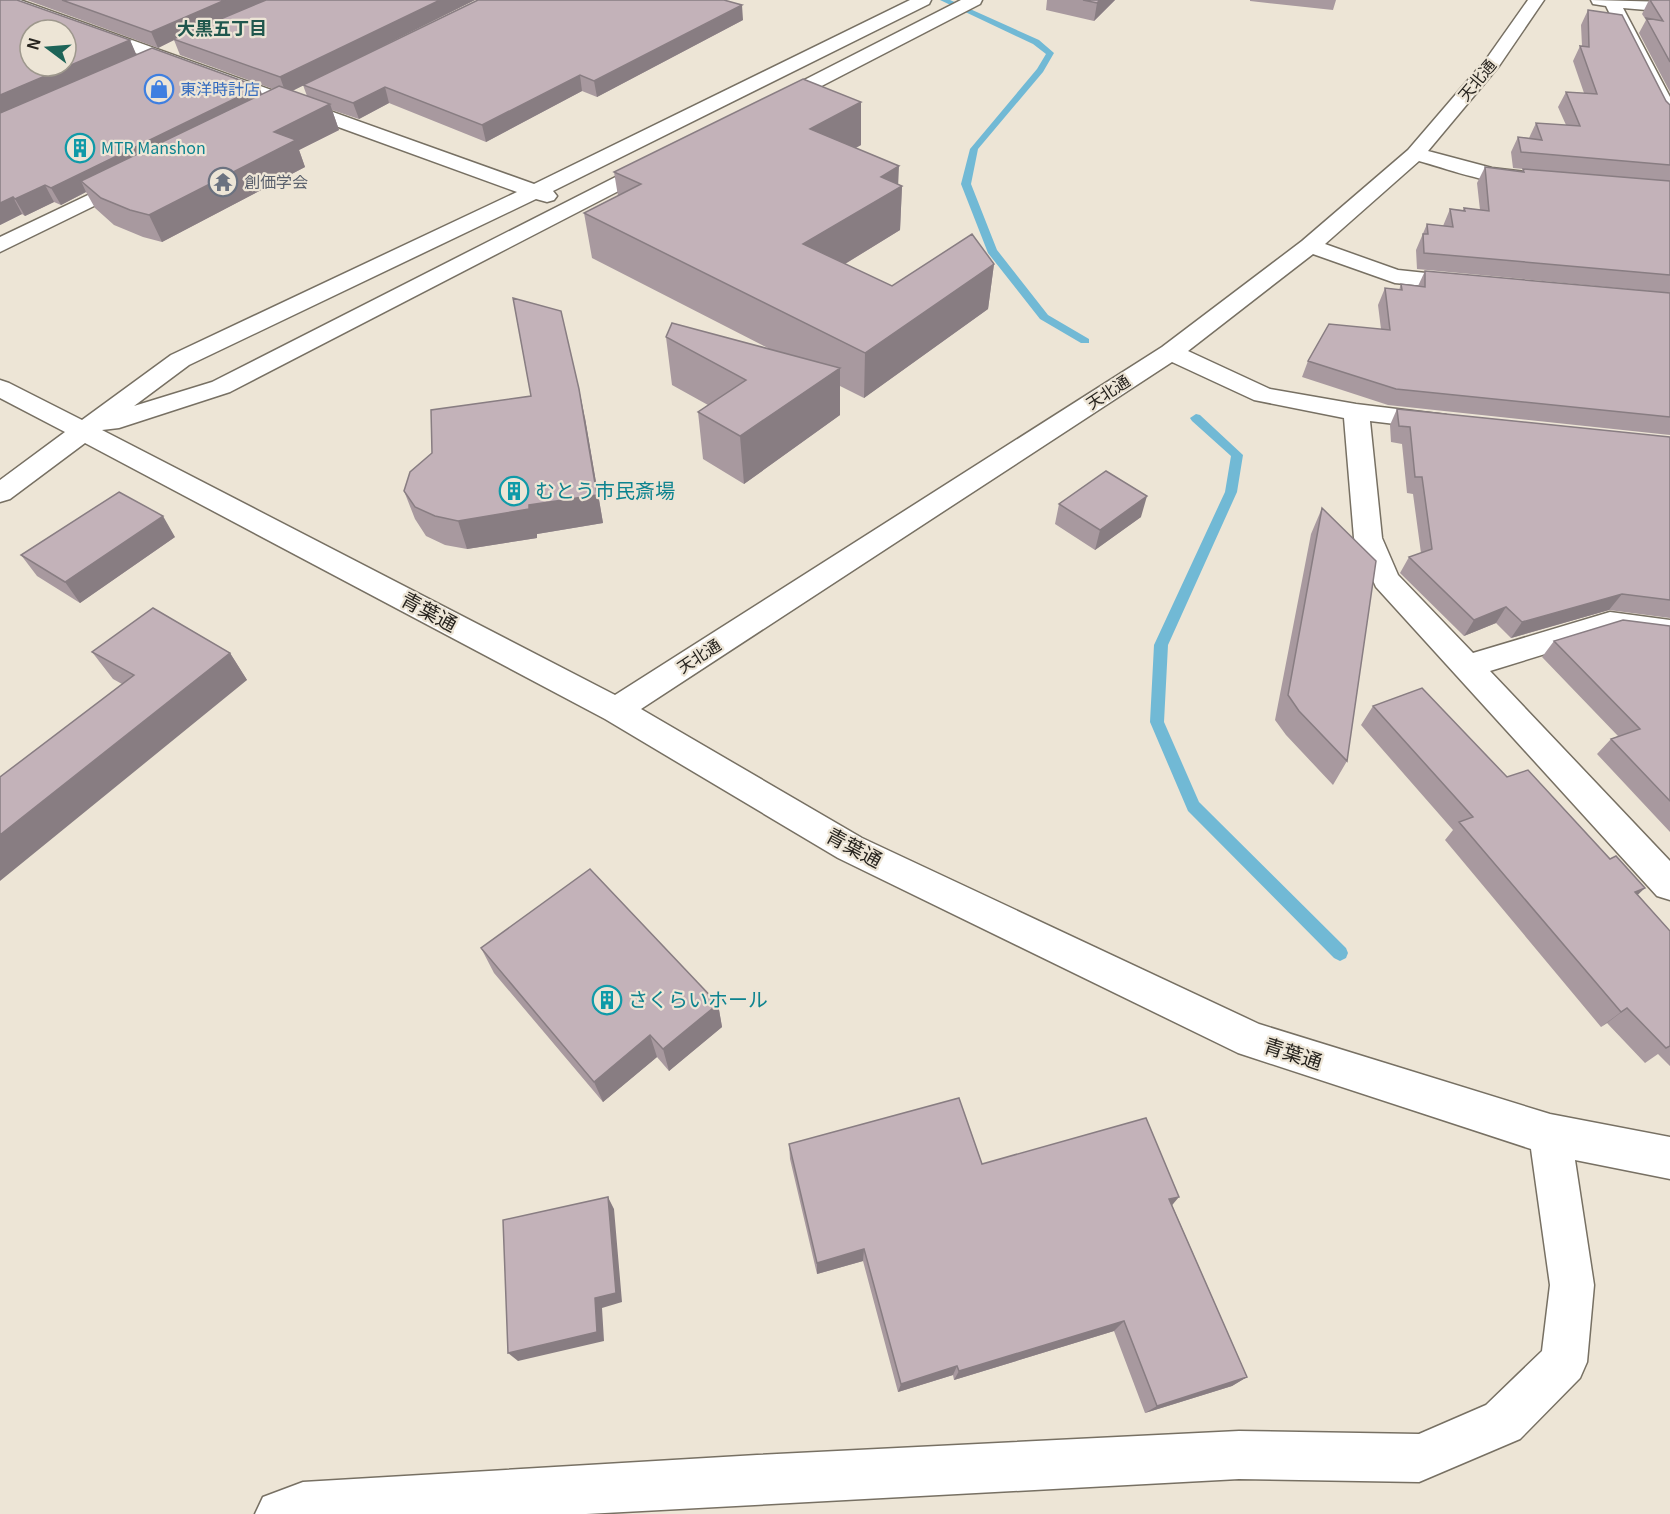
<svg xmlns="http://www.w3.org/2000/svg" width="1670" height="1514" viewBox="0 0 1670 1514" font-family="Georgia,'Noto Sans JP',serif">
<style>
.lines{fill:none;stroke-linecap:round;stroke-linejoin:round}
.stream{fill:#71b9d5;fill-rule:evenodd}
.minor-casing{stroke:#777063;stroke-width:3}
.minor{fill:#fff;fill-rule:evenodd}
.wall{fill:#a8999f}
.shaded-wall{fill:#887d82}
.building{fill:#c3b2b9;stroke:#887d82;stroke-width:1.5;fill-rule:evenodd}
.labels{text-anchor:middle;stroke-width:4.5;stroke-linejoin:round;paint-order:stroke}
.far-street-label{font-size:16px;fill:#27241f;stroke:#ede5d6}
.far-shop-label{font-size:16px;fill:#366cbe;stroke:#ede5d6;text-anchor:start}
.far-culture-label{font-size:16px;fill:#0d838f;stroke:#ede5d6;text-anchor:start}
.far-worship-label{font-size:16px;fill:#5b616d;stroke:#ede5d6;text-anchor:start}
.far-neighbourhood-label{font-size:18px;font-weight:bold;fill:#20574d;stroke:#ede5d6}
.culture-label{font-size:20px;fill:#0d838f;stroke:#ede5d6;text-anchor:start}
.street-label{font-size:20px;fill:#27241f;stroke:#ede5d6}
</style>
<rect width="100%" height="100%" fill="#ede5d6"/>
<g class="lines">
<path class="stream" d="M 940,0 L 950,0 L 1039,40 L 1054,53 L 1043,72 L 978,149 L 971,184 L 997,250 L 1048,315 L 1089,339 L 1089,343 L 1081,343 L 1040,319 L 988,253 L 961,184 L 970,149 L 1037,69 L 1046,54 L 1033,44 Z
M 1196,414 L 1200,415 L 1243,455 L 1237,492 L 1168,645 L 1164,722 L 1199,802 L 1346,948 L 1348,953 L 1346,958 L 1340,961 L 1334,958 L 1188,811 L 1150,722 L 1154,645 L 1225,492 L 1231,456 L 1192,421 L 1190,418 Z"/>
<g class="minor-casing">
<path id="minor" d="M 0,0 L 20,0 L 534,184 L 910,0 L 931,0 L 929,4 L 553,191 L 557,196 L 554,200 L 547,202 L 536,199 L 189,365 L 134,406 L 212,382 L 649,160 L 663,160 L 666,164 L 663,168 L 230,392 L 119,428 L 102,430 L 615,695 L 1162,347 L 1302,241 L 1408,150 L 1487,58 L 1528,0 L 1544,0 L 1499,66 L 1428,151 L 1492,168 L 1535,173 L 1538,177 L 1535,181 C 1502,190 1452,170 1419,161 L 1325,244 L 1398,270 L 1473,278 L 1476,283 L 1473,288 L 1465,290 L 1395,283 L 1313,254 L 1188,351 L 1270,389 L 1356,404 L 1446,415 L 1450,421 L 1446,427 L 1437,429 L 1370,421 L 1382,538 L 1398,575 L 1473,653 L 1610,612 L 1670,620 L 1670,642 L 1610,634 L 1490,671 L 1670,861 L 1670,900 L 1657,896 L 1376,587 L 1354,538 L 1344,418 L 1254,400 L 1172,362 L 641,709 L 862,838 L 1259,1024 L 1550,1114 L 1670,1137 L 1670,1179 L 1575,1160 L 1594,1285 L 1587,1362 L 1580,1378 L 1520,1439 L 1419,1482 L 1239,1479 L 586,1514 L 255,1514 L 263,1497 L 303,1482 L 757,1455 L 1239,1431 L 1419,1434 L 1486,1405 L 1542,1351 L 1550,1285 L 1531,1149 L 1238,1053 L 838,858 L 605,719 L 85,443 L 10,499 L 0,502 L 0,480 L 65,432 L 0,398 L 0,380 L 9,383 L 82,420 L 171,355 L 517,192 L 0,4 Z
M 961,0 L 982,0 L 980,4 L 781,107 L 767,107 L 765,103 L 767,99 Z
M 1591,0 L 1670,2 L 1670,12 L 1623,8 L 1670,97 L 1670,121 L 1663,119 L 1660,115 L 1606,6 L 1593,4 Z
M 132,174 L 139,176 L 142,180 L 139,184 L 0,252 L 0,237 Z"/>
</g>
<use href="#minor" class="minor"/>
</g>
<path class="wall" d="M 0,0 L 130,40 L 136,55 L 259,87 L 262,94 L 273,89 L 180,55 L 174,40 L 158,48 L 27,0 L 475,0 L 292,91 L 307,96 L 303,85 L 743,20 L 597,97 L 582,91 L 486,142 L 389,103 L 359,119 L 332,110 L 339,130 L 299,150 L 305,167 L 162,242 L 143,237 L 114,225 L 95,208 L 86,192 L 61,205 L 54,202 L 25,216 L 22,214 L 0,225 Z
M 1047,0 L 1115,0 L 1094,21 L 1046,10 Z
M 1250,0 L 1336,0 L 1333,10 L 1250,1 Z
M 1649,0 L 1670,0 L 1670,92 L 1639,33 L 1646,20 L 1642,14 Z
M 1588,10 L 1670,105 L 1670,293 L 1417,269 L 1416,250 L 1427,224 L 1443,226 L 1450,209 L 1463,210 L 1464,208 L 1480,210 L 1477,183 L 1485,167 L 1522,172 L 1523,169 L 1535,170 L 1513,168 L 1511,152 L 1518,137 L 1529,138 L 1536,123 L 1566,125 L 1558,107 L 1566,92 L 1584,93 L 1573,61 L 1580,46 L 1582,46 L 1581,25 Z
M 861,145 L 855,148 L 898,184 L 902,186 L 900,230 L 845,264 L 892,286 L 994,264 L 988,309 L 864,398 L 840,386 L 840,415 L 744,484 L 703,459 L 698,412 L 708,405 L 672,385 L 666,337 L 768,348 L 592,258 L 584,213 L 618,196 L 614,172 Z
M 1425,271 L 1670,293 L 1670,435 L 1388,405 L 1302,377 L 1308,361 L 1381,329 L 1378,305 L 1385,288 L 1399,290 L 1401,284 L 1418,286 Z
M 1397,409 L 1670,437 L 1670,618 L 1609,610 L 1511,638 L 1496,623 L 1464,636 L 1400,573 L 1409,557 L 1421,553 L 1413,494 L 1407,493 L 1402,444 L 1391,442 L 1390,425 Z
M 585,418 L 603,523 L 537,534 L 537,538 L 467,549 L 445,545 L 426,536 L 415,519 L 404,491 L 432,453 Z
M 1059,504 L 1141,517 L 1095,550 L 1055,524 Z
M 1322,508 L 1347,761 L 1333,785 L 1286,735 L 1275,720 L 1311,534 Z
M 175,537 L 80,603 L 37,576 L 21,555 Z
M 1670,626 L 1670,832 L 1597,754 L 1611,739 L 1618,736 L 1542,657 L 1554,641 Z
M 92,652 L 230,653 L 247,680 L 122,684 L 113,679 Z
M 1373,706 L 1507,777 L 1638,895 L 1670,931 L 1670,1066 L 1658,1054 L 1645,1063 L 1607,1023 L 1601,1027 L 1445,840 L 1453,830 L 1361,725 Z
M 481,948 L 718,1004 L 722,1027 L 669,1071 L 657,1057 L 603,1102 L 494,973 Z
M 789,1144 L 982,1164 L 1172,1205 L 1247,1377 L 1232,1386 L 1145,1413 L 1114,1331 L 954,1380 L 953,1375 L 898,1392 L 863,1261 L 817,1274 L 790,1159 Z"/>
<path class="shaded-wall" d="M 225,0 L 266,0 L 173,39 L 174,40 L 158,48 L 151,32 Z
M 440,0 L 475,0 L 286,94 L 280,77 Z
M 1100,0 L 1115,0 L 1094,21 L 1097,3 Z
M 742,5 L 743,20 L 597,97 L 594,81 Z
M 130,40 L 137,56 L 0,116 L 0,95 Z
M 580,75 L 582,91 L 486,142 L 482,125 Z
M 259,87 L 265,103 L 81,181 L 86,192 L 61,205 L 51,188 Z
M 385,87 L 389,103 L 359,119 L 353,103 Z
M 861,102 L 861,145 L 811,172 L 810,129 Z
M 330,104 L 339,130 L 299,150 L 305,167 L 162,242 L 149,215 L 274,132 Z
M 899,166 L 898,188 L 902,186 L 900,230 L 804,289 L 803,244 L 881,177 Z
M 45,185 L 54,202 L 25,216 L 15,199 Z
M 13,197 L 22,214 L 0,225 L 0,203 Z
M 994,264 L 988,309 L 864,398 L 865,353 Z
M 840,368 L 840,415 L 744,484 L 740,436 Z
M 579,389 L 585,418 L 603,523 L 537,534 L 537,538 L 467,549 L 458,521 L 529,505 Z
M 1147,496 L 1141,517 L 1095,550 L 1100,530 Z
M 163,516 L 175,537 L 80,603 L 65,582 Z
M 1622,594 L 1609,610 L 1511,638 L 1522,622 Z
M 1506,607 L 1496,623 L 1464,636 L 1474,620 Z
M 230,653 L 247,680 L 0,881 L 0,835 Z
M 1645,888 L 1626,906 L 1635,892 Z
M 718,1004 L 722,1027 L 669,1071 L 663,1049 Z
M 1627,1008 L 1607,1023 L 1601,1027 L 1621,1012 Z
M 650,1035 L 657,1057 L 603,1102 L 594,1082 Z
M 608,1197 L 614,1209 L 622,1302 L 602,1308 L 604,1341 L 518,1361 L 508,1353 Z
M 1179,1197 L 1168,1210 L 1169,1199 Z
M 864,1249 L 863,1261 L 817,1274 L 817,1263 Z
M 1124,1321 L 1114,1331 L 954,1380 L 959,1371 Z
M 957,1366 L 953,1375 L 898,1392 L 901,1384 Z
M 1247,1377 L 1232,1386 L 1145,1413 L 1157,1406 Z"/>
<path class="building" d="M 0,0 L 17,0 L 130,40 L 0,95 ZM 30,30 L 66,30 L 66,66 L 30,66 Z
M 62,0 L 225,0 L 151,32 Z
M 266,0 L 440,0 L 280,77 L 173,39 Z
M 478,0 L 724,0 L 742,5 L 594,81 L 580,75 L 482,125 L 385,87 L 353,103 L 303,85 Z
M 1083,0 L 1100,0 L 1097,3 Z
M 1650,0 L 1670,0 L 1670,62 L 1646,18 L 1663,21 Z
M 1588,10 L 1622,15 L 1666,101 L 1670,105 L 1670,165 L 1521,152 L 1518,137 L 1542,140 L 1536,123 L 1580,126 L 1566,92 L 1597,94 L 1580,46 L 1589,47 Z
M 152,48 L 259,87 L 51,188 L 45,185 L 15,199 L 13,197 L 0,203 L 0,113 Z
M 803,79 L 861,102 L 810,129 L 899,166 L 881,177 L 902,186 L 803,244 L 892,286 L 972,234 L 994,264 L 865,353 L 584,213 L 641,184 L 614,172 Z
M 279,86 L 330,104 L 274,132 L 296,140 L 149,215 L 130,210 L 101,198 L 81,181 Z
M 1485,167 L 1524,172 L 1523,169 L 1670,181 L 1670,275 L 1424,253 L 1423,234 L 1428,234 L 1427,224 L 1453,227 L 1450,209 L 1465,211 L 1464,208 L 1489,211 Z
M 1425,271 L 1670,293 L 1670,417 L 1396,389 L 1308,361 L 1329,324 L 1390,330 L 1385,288 L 1402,290 L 1401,284 L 1425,287 Z
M 513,298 L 561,311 L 579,389 L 597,495 L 529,505 L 529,509 L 458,521 L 435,516 L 415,507 L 404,491 L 410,472 L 432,453 L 431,410 L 531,396 Z
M 672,323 L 840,368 L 740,436 L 698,412 L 746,380 L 666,337 Z
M 1397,409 L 1670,437 L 1670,600 L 1622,594 L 1522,622 L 1506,607 L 1474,620 L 1409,557 L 1432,549 L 1422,477 L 1415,477 L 1410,427 L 1399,426 Z
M 1106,471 L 1147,496 L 1100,530 L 1059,504 Z
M 119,492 L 163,516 L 65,582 L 21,555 Z
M 1322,508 L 1376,561 L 1347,761 L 1299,711 L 1288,695 Z
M 153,608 L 230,653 L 0,835 L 0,777 L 134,675 L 92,652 Z
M 1623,620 L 1670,626 L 1670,801 L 1611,739 L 1640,729 L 1554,641 Z
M 1422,688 L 1507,777 L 1528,770 L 1610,859 L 1616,856 L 1645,888 L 1635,892 L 1670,931 L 1670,1046 L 1666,1048 L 1627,1008 L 1621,1012 L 1459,822 L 1473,817 L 1373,706 Z
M 590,869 L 718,1004 L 663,1049 L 650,1035 L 594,1082 L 481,948 Z
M 959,1098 L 982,1164 L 1146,1118 L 1179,1197 L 1169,1199 L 1247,1377 L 1157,1406 L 1124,1321 L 959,1371 L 957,1366 L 901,1384 L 864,1249 L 817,1263 L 789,1144 Z
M 608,1197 L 616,1293 L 595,1298 L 597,1332 L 508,1353 L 503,1220 Z"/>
<defs>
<g id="shop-ring" transform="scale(1.5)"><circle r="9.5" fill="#ede5d6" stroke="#3f7fe0" stroke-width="1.5"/><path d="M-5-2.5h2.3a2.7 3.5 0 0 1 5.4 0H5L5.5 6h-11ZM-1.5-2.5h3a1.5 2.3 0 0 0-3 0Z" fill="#3f7fe0"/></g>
<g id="building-ring" transform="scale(1.5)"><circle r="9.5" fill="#ede5d6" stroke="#0f9aa8" stroke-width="1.5"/><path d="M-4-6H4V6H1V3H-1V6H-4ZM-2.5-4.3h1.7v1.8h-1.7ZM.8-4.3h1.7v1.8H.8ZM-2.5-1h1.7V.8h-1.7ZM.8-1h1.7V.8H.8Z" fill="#0f9aa8"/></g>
<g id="temple-ring" transform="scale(1.5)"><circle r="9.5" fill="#ede5d6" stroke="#6b7280" stroke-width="1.5"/><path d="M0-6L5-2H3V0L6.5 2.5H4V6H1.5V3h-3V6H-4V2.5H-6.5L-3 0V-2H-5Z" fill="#6b7280"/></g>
</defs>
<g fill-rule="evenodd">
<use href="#shop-ring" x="159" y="89"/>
<use href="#building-ring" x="80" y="148"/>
<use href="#temple-ring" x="223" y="182"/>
<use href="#building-ring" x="514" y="491"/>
<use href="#building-ring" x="607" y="1000"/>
</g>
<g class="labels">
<g class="far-street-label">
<text transform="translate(1477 80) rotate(-50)" y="6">天北通</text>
<text transform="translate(1108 392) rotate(-33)" y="6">天北通</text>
<text transform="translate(699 656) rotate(-33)" y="6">天北通</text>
</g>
<g class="far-shop-label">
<text x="180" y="95">東洋時計店</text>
</g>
<g class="far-culture-label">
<text x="101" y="154">MTR Manshon</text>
</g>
<g class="far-worship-label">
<text x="244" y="188">創価学会</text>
</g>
<g class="far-neighbourhood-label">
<text x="222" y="35">大黒五丁目</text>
</g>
<g class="culture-label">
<text x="535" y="498">むとう市民斎場</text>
<text x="628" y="1007">さくらいホール</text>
</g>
<g class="street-label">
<text transform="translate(429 612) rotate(28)" y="7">青葉通</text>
<text transform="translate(854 848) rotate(28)" y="7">青葉通</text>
<text transform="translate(1293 1054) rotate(18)" y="7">青葉通</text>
</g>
</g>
<g transform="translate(48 48) rotate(286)"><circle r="28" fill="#ede5d6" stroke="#9e988d" stroke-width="1.5"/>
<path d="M0-4.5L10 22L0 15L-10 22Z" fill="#1d6458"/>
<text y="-9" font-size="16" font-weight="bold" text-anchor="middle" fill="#27241f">N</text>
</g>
</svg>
